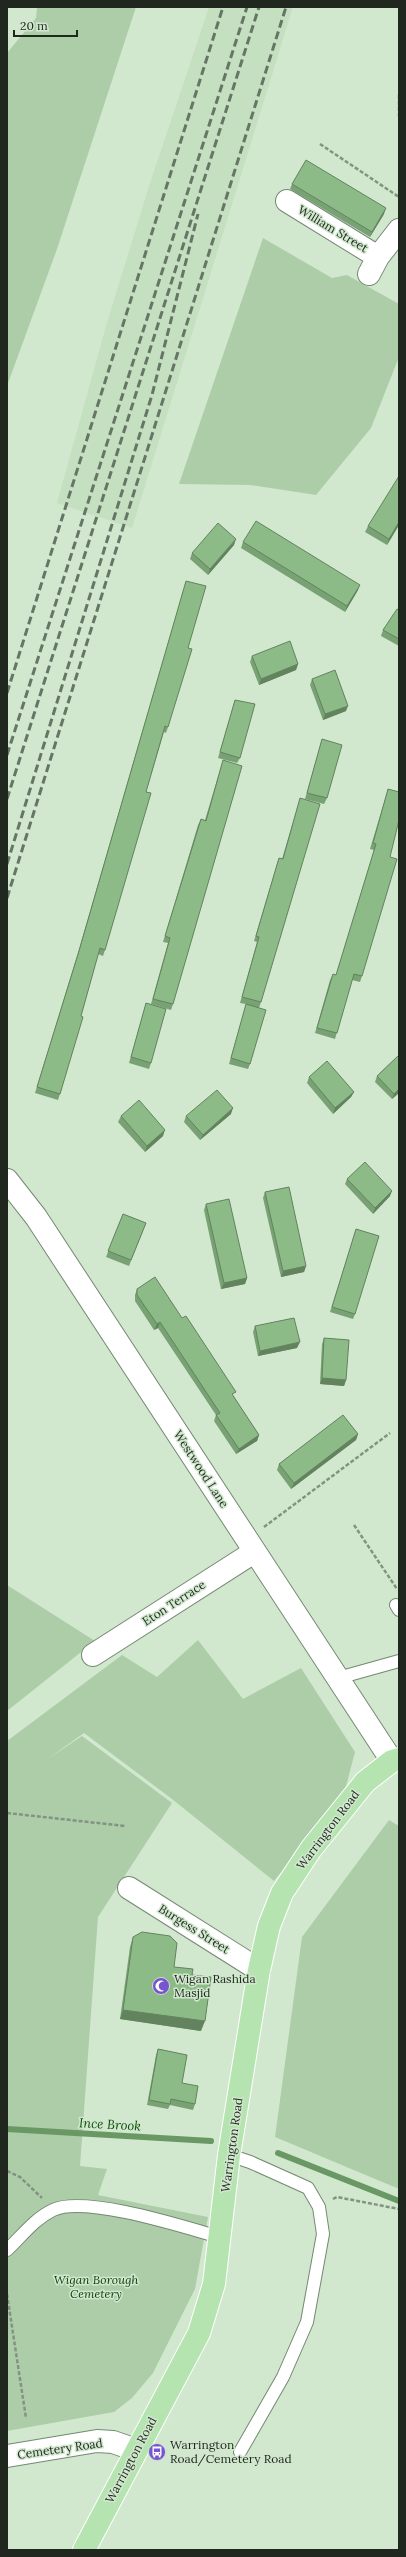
<svg xmlns="http://www.w3.org/2000/svg" width="406" height="2557" viewBox="0 0 406 2557" font-family="Lora,serif">
<style>
.built{fill:#c4e0c0}
.green{fill:#adcda9}
.lines{fill:none;stroke-linecap:round;stroke-linejoin:round}
.stream{stroke:#6a9865;stroke-width:6}
.service-casing{stroke:#748972;stroke-width:14}
.minor-casing{stroke:#748972;stroke-width:24}
.primary-casing{stroke:#fff;stroke-width:24}
.path{stroke:#839381;stroke-width:2.5;stroke-dasharray:4 2;stroke-linecap:butt}
.service{stroke:#fff;stroke-width:12}
.minor{stroke:#fff;stroke-width:22}
.primary{stroke:#b5e4b0;stroke-width:22}
.rail{stroke:#667565;stroke-width:3;stroke-dasharray:8 4;stroke-linecap:butt}
.wall{fill:#78a174}
.shaded-wall{fill:#62835e}
.building{fill:#8cbb87;stroke:#62835e}
.labels{text-anchor:middle;stroke-width:3;stroke-linejoin:round;paint-order:stroke}
.street-label{font-size:12px;fill:#1f271e;stroke:#d1e8ce}
.poi-label{font-size:12px;fill:#1f271e;stroke:#d1e8ce;text-anchor:start}
.park-label{font-size:12px;font-style:italic;fill:#0c3d09;stroke:#d1e8ce}
.water-label{font-size:13px;font-style:italic;fill:#0d510a;stroke:#d1e8ce}
</style>
<rect width="100%" height="100%" fill="#d1e8ce"/>
<path class="built" d="M 209,7 L 293,7 L 132,528 L 57,503 L 106,326 L 150,183 Z"/>
<path class="green" d="M 37,7 L 136,7 L 57,249 L 7,386 L 7,53 L 36,18 Z
M 263,238 L 332,278 L 347,275 L 399,304 L 399,357 L 371,428 L 316,495 L 250,485 L 179,484 Z
M 7,1585 L 95,1641 L 7,1711 Z
M 198,1640 L 243,1699 L 301,1668 L 355,1752 L 344,1794 L 274,1881 L 172,1799 L 84,1733 L 46,1760 L 82,1736 L 172,1803 L 98,1917 L 80,2166 L 107,2169 L 98,2195 L 208,2217 L 195,2289 L 153,2373 L 132,2398 L 114,2412 L 7,2431 L 7,1741 L 122,1655 L 157,1677 Z
M 389,1820 L 399,1826 L 399,2189 L 275,2137 L 302,1937 Z"/>
<g class="lines">
<path class="stream" d="M 7,2129 L 211,2141
M 278,2153 L 399,2201"/>
<g class="service-casing">
<path id="service" d="M 396,1605 L 399,1610
M 338,1678 L 399,1661
M 229,2155 L 250,2162 L 308,2188 L 319,2207 L 323,2234 L 307,2322 L 283,2377 L 240,2452
M 7,2250 C 22,2236 34,2219 53,2210 C 85,2195 184,2227 219,2237"/>
</g>
<g class="minor-casing">
<path id="minor" d="M 287,201 L 378,257
M 369,274 L 378,257 L 399,230
M 7,1180 L 36,1217 L 392,1761
M 93,1655 L 254,1552
M 129,1888 L 259,1970
M 7,2456 L 97,2441 L 113,2442 L 136,2450"/>
</g>
<g class="primary-casing">
<path id="primary" d="M 84,2550 L 199,2333 L 214,2284 L 229,2155 L 259,1970 L 269,1926 L 282,1893 L 311,1849 L 365,1782 L 392,1761 L 399,1759"/>
</g>
<path class="path" d="M 399,95 L 399,117
M 320,144 L 399,197
M 354,1525 L 397,1589
M 264,1527 L 390,1433
M 7,1813 L 125,1826
M 7,2171 L 20,2177 L 42,2198
M 333,2199 L 337,2197 L 399,2209
M 7,2294 L 26,2418"/>
<use href="#service" class="service"/>
<use href="#minor" class="minor"/>
<use href="#primary" class="primary"/>
<path class="rail" d="M 7,693 L 223,7
M 7,755 L 247,7
M 7,799 L 259,7
M 7,864 L 152,395 L 198,214
M 7,898 L 286,7"/>
</g>
<path class="wall" d="M 292,184 L 384,214 L 370,237 L 290,189 Z
M 399,525 L 387,545 L 365,532 L 368,526 Z
M 243,542 L 358,590 L 345,612 L 241,548 Z
M 234,545 L 208,575 L 190,559 L 192,553 Z
M 186,581 L 188,648 L 168,727 L 166,733 L 164,732 L 146,792 L 105,950 L 103,956 L 98,954 L 81,1016 L 60,1094 L 58,1100 L 35,1093 L 77,956 Z
M 399,610 L 399,646 L 381,636 L 383,630 Z
M 252,656 L 298,664 L 296,670 L 259,685 L 250,662 Z
M 312,679 L 346,711 L 323,720 L 310,685 Z
M 235,700 L 240,758 L 237,763 L 218,758 Z
M 322,739 L 327,798 L 324,804 L 305,799 Z
M 223,760 L 173,1004 L 171,1010 L 151,1004 L 168,943 L 163,942 L 198,825 L 201,819 L 205,820 Z
M 388,789 L 390,857 L 362,976 L 360,982 L 352,980 L 335,1039 L 315,1033 L 330,980 L 333,974 L 336,975 L 374,850 L 370,849 Z
M 300,798 L 261,1002 L 259,1008 L 250,1064 L 248,1069 L 229,1064 L 246,1004 L 240,1003 L 257,942 L 254,941 L 277,864 L 279,858 L 282,859 Z
M 146,1003 L 151,1063 L 149,1069 L 129,1063 Z
M 399,1055 L 399,1093 L 392,1099 L 375,1082 L 377,1076 Z
M 309,1077 L 354,1092 L 351,1097 L 333,1114 L 307,1083 Z
M 231,1114 L 200,1140 L 184,1122 L 186,1116 Z
M 121,1116 L 163,1136 L 145,1152 L 118,1122 Z
M 347,1179 L 390,1196 L 373,1214 L 345,1184 Z
M 265,1192 L 306,1266 L 304,1272 L 281,1277 L 263,1198 Z
M 206,1204 L 247,1278 L 245,1284 L 221,1289 L 204,1210 Z
M 123,1214 L 146,1223 L 129,1266 L 106,1257 Z
M 356,1229 L 355,1314 L 353,1319 L 330,1312 Z
M 137,1289 L 234,1397 L 259,1435 L 257,1441 L 236,1454 L 214,1421 L 216,1415 L 158,1328 L 154,1330 L 135,1301 L 135,1295 Z
M 255,1326 L 297,1348 L 258,1356 L 253,1332 Z
M 324,1338 L 346,1380 L 344,1386 L 320,1384 L 322,1344 Z
M 358,1434 L 356,1440 L 291,1489 L 277,1470 L 279,1464 Z
M 133,1937 L 174,1967 L 192,1975 L 201,2031 L 120,2019 L 130,1947 Z
M 158,2049 L 182,2083 L 195,2104 L 193,2110 L 170,2105 L 168,2109 L 147,2105 L 156,2055 Z"/>
<path class="shaded-wall" d="M 386,208 L 384,214 L 370,237 L 372,232 Z
M 399,522 L 399,525 L 387,545 L 389,539 Z
M 236,539 L 234,545 L 208,575 L 210,569 Z
M 360,585 L 358,590 L 345,612 L 347,606 Z
M 298,664 L 296,670 L 259,685 L 261,679 Z
M 348,706 L 346,711 L 323,720 L 325,714 Z
M 399,1089 L 399,1093 L 392,1099 L 394,1094 Z
M 354,1092 L 351,1097 L 333,1114 L 335,1108 Z
M 233,1108 L 231,1114 L 200,1140 L 203,1135 Z
M 165,1130 L 163,1136 L 145,1152 L 147,1146 Z
M 392,1191 L 390,1196 L 373,1214 L 375,1208 Z
M 306,1266 L 304,1272 L 281,1277 L 283,1271 Z
M 247,1278 L 245,1284 L 221,1289 L 224,1283 Z
M 160,1322 L 158,1328 L 154,1330 L 157,1324 Z
M 300,1342 L 297,1348 L 258,1356 L 260,1351 Z
M 322,1378 L 346,1380 L 344,1386 L 320,1384 Z
M 358,1434 L 356,1440 L 291,1489 L 294,1483 Z
M 259,1435 L 257,1441 L 236,1454 L 239,1449 Z
M 123,2010 L 205,2021 L 201,2031 L 120,2019 Z"/>
<path class="building" d="M 306,160 L 386,208 L 372,232 L 292,184 Z
M 399,476 L 399,522 L 389,539 L 368,526 Z
M 256,521 L 360,585 L 347,606 L 243,542 Z
M 218,523 L 236,539 L 210,569 L 192,553 Z
M 186,581 L 206,586 L 188,648 L 192,649 L 168,727 L 165,726 L 146,792 L 151,793 L 105,950 L 100,948 L 81,1016 L 83,1017 L 60,1094 L 37,1087 L 79,951 Z
M 397,609 L 399,610 L 399,639 L 383,630 Z
M 290,641 L 298,664 L 261,679 L 252,656 Z
M 335,670 L 348,706 L 325,714 L 312,679 Z
M 235,700 L 255,704 L 240,758 L 220,752 Z
M 322,739 L 342,745 L 327,798 L 307,793 Z
M 223,760 L 242,766 L 173,1004 L 153,999 L 170,938 L 165,936 L 201,819 L 206,821 Z
M 388,789 L 399,792 L 399,820 L 390,857 L 397,859 L 362,976 L 354,974 L 337,1033 L 317,1028 L 333,974 L 336,975 L 376,844 L 373,843 Z
M 300,798 L 320,804 L 261,1002 L 242,997 L 259,937 L 256,936 L 279,858 L 283,859 Z
M 146,1003 L 166,1009 L 151,1063 L 131,1057 Z
M 246,1004 L 266,1010 L 250,1064 L 231,1058 Z
M 399,1055 L 399,1089 L 394,1094 L 377,1076 Z
M 327,1061 L 354,1092 L 335,1108 L 309,1077 Z
M 217,1090 L 233,1108 L 203,1135 L 186,1116 Z
M 139,1100 L 165,1130 L 147,1146 L 121,1116 Z
M 365,1162 L 392,1191 L 375,1208 L 347,1179 Z
M 289,1187 L 306,1266 L 283,1271 L 265,1192 Z
M 229,1199 L 247,1278 L 224,1283 L 206,1204 Z
M 123,1214 L 146,1223 L 131,1260 L 108,1251 Z
M 356,1229 L 379,1236 L 355,1314 L 332,1307 Z
M 155,1277 L 182,1318 L 186,1316 L 236,1392 L 232,1394 L 259,1435 L 239,1449 L 216,1415 L 220,1413 L 160,1322 L 157,1324 L 137,1295 L 137,1289 Z
M 294,1318 L 300,1342 L 260,1351 L 255,1326 Z
M 324,1338 L 349,1340 L 346,1380 L 322,1378 Z
M 343,1415 L 358,1434 L 294,1483 L 279,1464 Z
M 142,1932 L 170,1936 L 177,1943 L 174,1967 L 193,1969 L 192,1975 L 211,1977 L 205,2021 L 123,2010 L 133,1937 Z
M 158,2049 L 187,2055 L 182,2083 L 198,2086 L 195,2104 L 171,2099 L 170,2104 L 149,2100 Z"/>
<defs>
<g id="mosque-disc" transform="scale(0.9)"><circle r="9.5" fill="#7755cf" stroke="#d1e8ce"/><path d="M3.5-4.9A6 6 0 1 0 3.5 4.9A5 5 0 1 1 3.5-4.9Z" fill="#fff"/></g>
<g id="bus-disc" transform="scale(0.9)"><circle r="9.5" fill="#7755cf" stroke="#d1e8ce"/><path d="M-5-6H5V4H4V6H2V4H-2V6H-4V4H-5ZM-3.5-4V0h7V-4ZM-3.5 1.2v1.5H-2V1.2ZM2 1.2v1.5H3.5V1.2Z" fill="#fff"/></g>
</defs>
<g fill-rule="evenodd">
<use href="#mosque-disc" x="161" y="1986"/>
<use href="#bus-disc" x="157" y="2452"/>
</g>
<g class="labels">
<g class="street-label">
<text transform="translate(333 229) rotate(31)" y="4">William Street</text>
<text transform="translate(201 1469) rotate(57)" y="4">Westwood Lane</text>
<text transform="translate(174 1603) rotate(-33)" y="4">Eton Terrace</text>
<text transform="translate(328 1830) rotate(-53)" y="4">Warrington Road</text>
<text transform="translate(194 1929) rotate(32)" y="4">Burgess Street</text>
<text transform="translate(232 2145) rotate(-82)" y="4">Warrington Road</text>
<text transform="translate(60 2449) rotate(-8)" y="4">Cemetery Road</text>
<text transform="translate(131 2460) rotate(-62)" y="4">Warrington Road</text>
</g>
<g class="poi-label">
<text x="174" y="1983">Wigan Rashida<tspan x="174" dy="14">Masjid</tspan></text>
<text x="170" y="2449">Warrington<tspan x="170" dy="14">Road/Cemetery Road</tspan></text>
</g>
<g class="park-label">
<text x="96" y="2284">Wigan Borough<tspan x="96" dy="14">Cemetery</tspan></text>
</g>
<g class="water-label">
<text transform="translate(110 2124) rotate(3)" y="5">Ince Brook</text>
</g>
</g>
<rect width="406" height="2557" fill="none" stroke="#1f271e" stroke-width="16"/>
<path d="M14 30v6h63v-6" fill="none" stroke="#1f271e" stroke-width="2"/>
<text x="20" y="30" font-size="12" fill="#1f271e" stroke="#d1e8ce" stroke-width="3" paint-order="stroke">20 m</text>
</svg>
